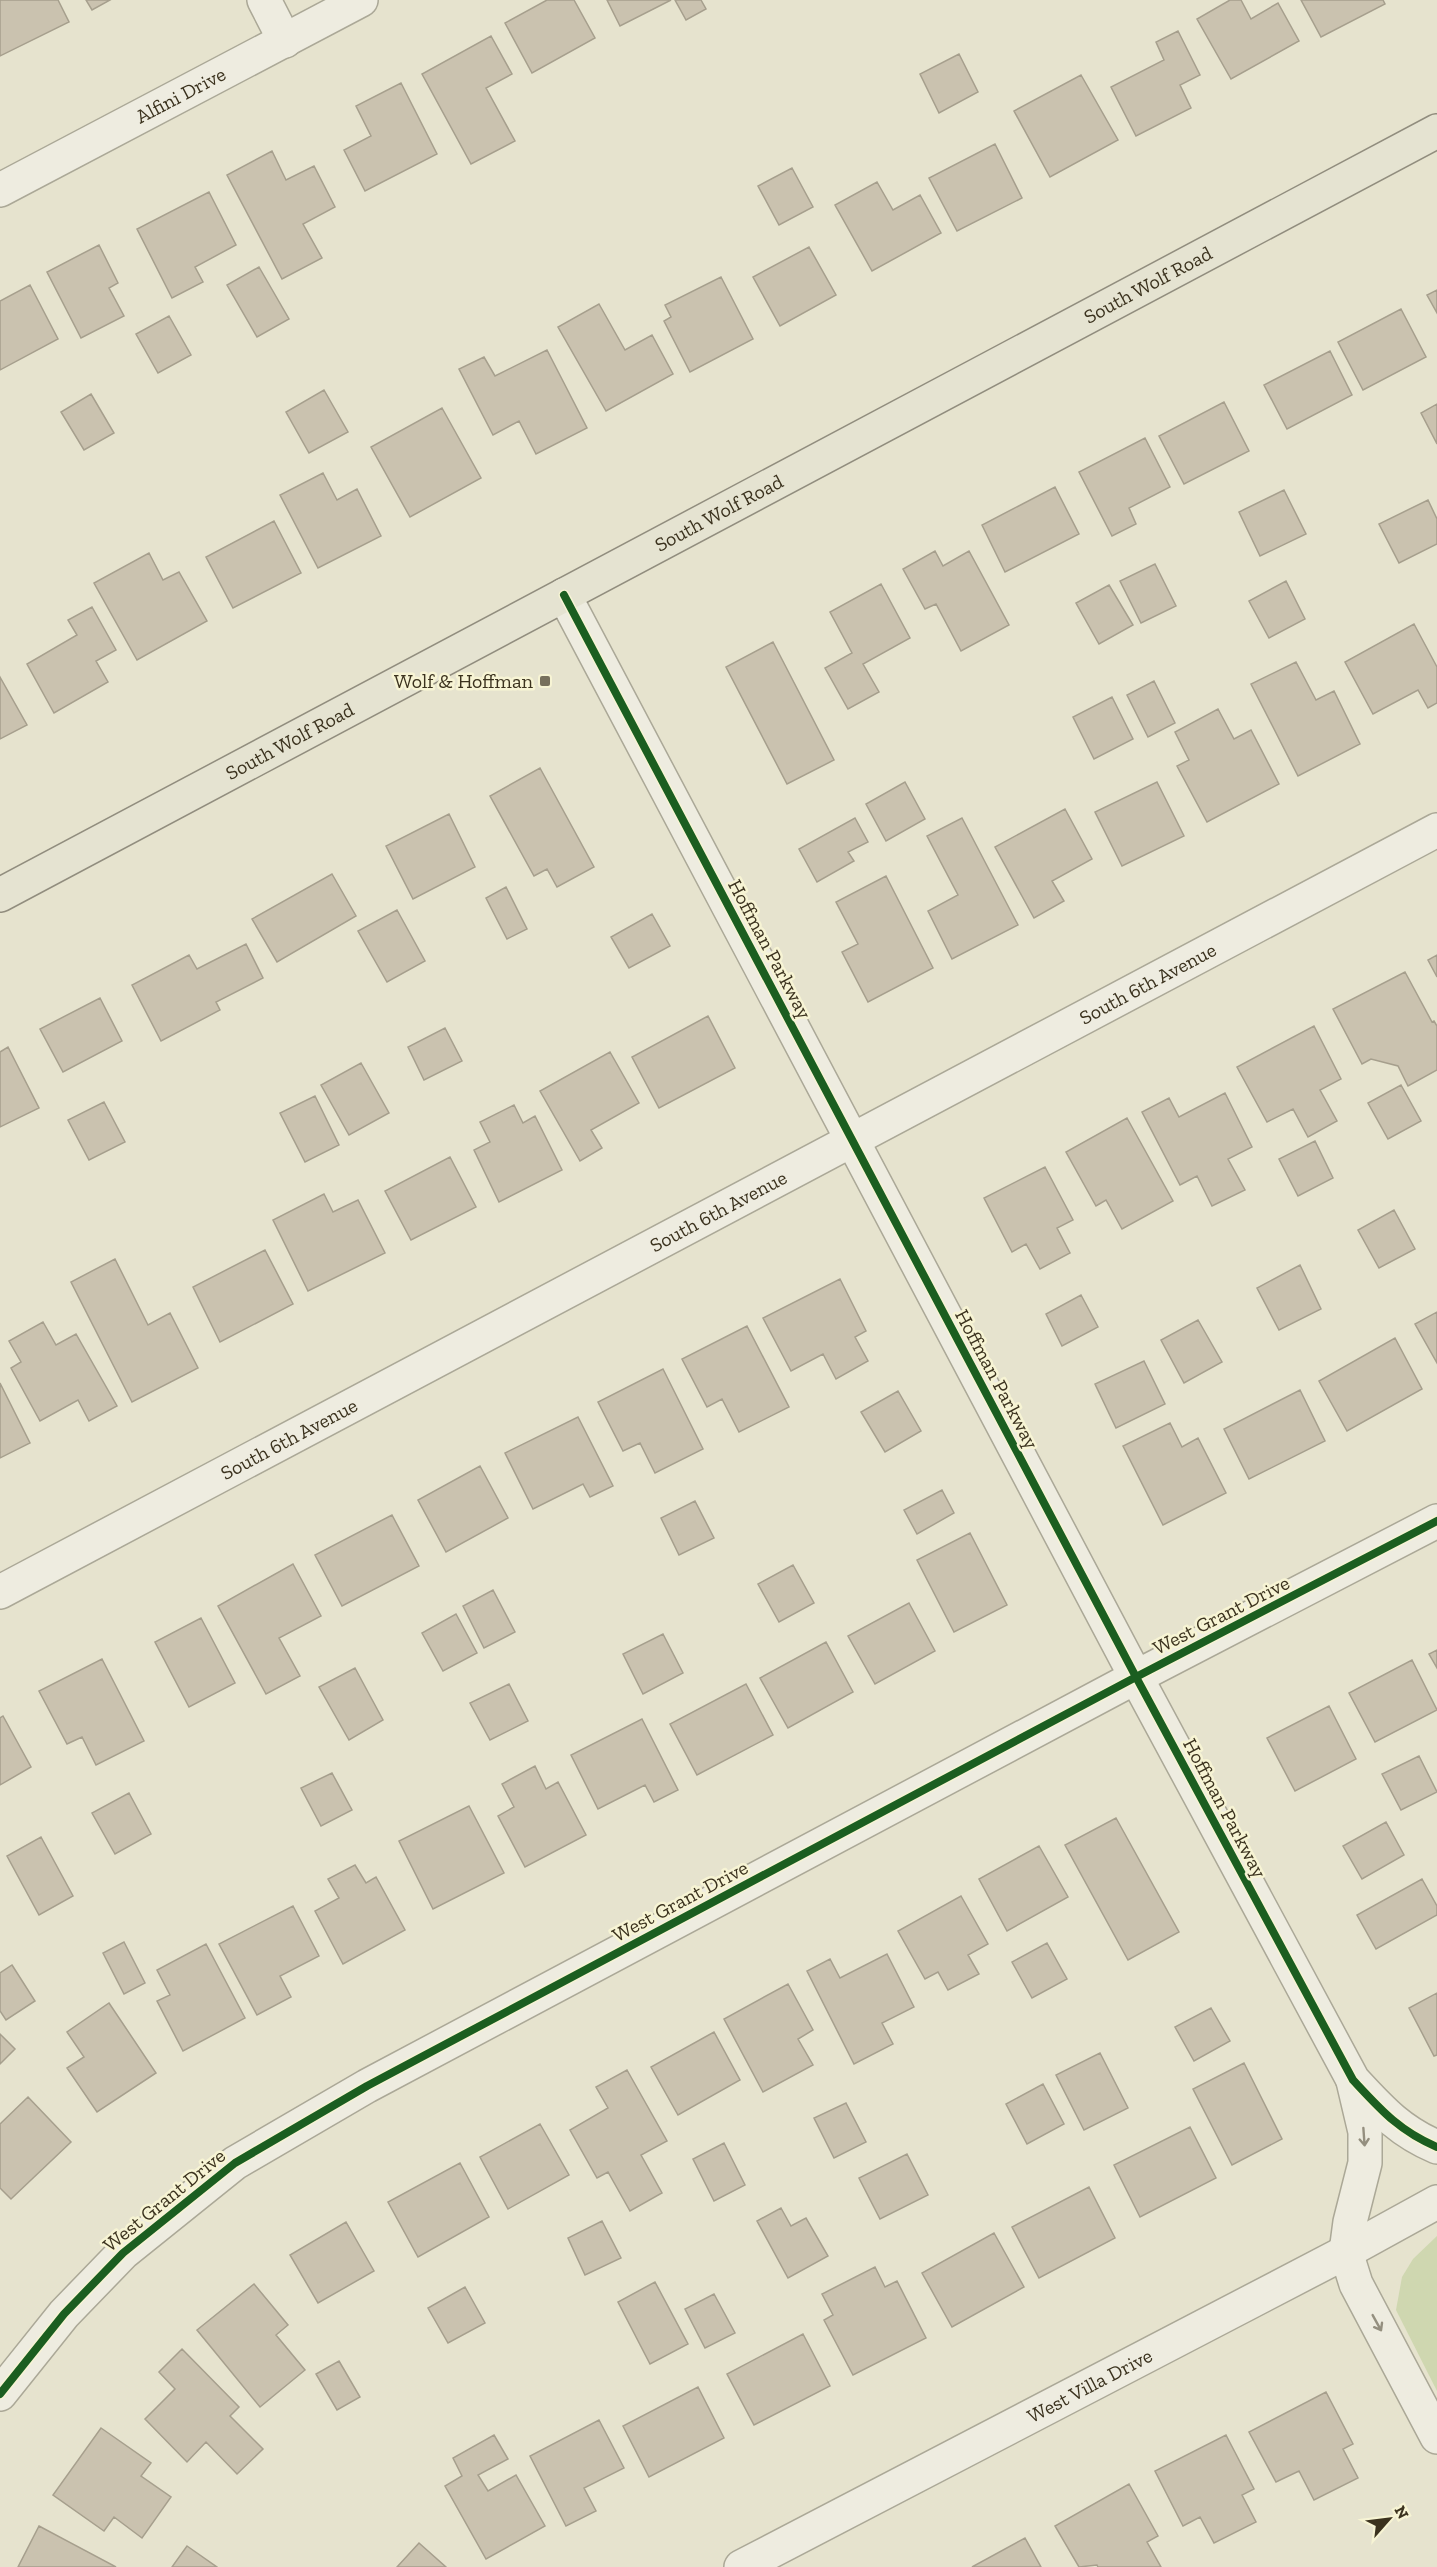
<svg xmlns="http://www.w3.org/2000/svg" width="1437" height="2567" viewBox="0 0 1437 2567" font-family="'Zilla Slab',serif">
<style>
.green{fill:#cfd7b0}
.building{fill:#cac2af;stroke:#a69f8d;stroke-width:1.5}
.lines{fill:none;stroke-linecap:round;stroke-linejoin:round}
.minor-casing{stroke:#aba897;stroke-width:36}
.major-casing{stroke:#918d7e;stroke-width:36}
.minor{stroke:#eeece0;stroke-width:33}
.major{stroke:#e5e3d1;stroke-width:33}
.cycleway-casing{stroke:#f7f4d4;stroke-width:11}
.cycleway{stroke:#1b5e20;stroke-width:8}
.oneway{stroke:#948f7f}
.poi-dot{fill:#77705c;stroke:#f7f4d4;stroke-width:2}
.labels{text-anchor:middle;stroke-width:5;stroke-linejoin:round;paint-order:stroke}
.street-label{font-size:20px;fill:#3b321e;stroke:#f7f4d4}
.poi-label{font-size:20px;fill:#3b321e;stroke:#f7f4d4;text-anchor:end}
</style>
<rect width="100%" height="100%" fill="#e6e3ce"/>
<path class="green" d="M 1437,2236 L 1437,2391 L 1396,2310 L 1402,2277 L 1413,2259 Z"/>
<path class="building" d="M 0,0 L 58,0 L 69,22 L 0,56 Z
M 86,0 L 110,0 L 92,10 Z
M 547,0 L 574,0 L 595,38 L 532,73 L 505,23 Z
M 607,0 L 671,0 L 620,26 Z
M 675,0 L 701,0 L 706,9 L 686,20 Z
M 1230,0 L 1241,0 L 1251,19 L 1278,3 L 1299,41 L 1231,79 L 1197,19 Z
M 1301,0 L 1383,0 L 1385,4 L 1321,37 Z
M 1178,31 L 1200,75 L 1180,85 L 1191,108 L 1136,136 L 1111,87 L 1164,60 L 1156,42 Z
M 491,36 L 512,74 L 486,88 L 515,141 L 471,164 L 422,74 Z
M 959,54 L 978,92 L 939,113 L 920,74 Z
M 1081,75 L 1118,140 L 1050,177 L 1014,111 Z
M 401,83 L 437,154 L 365,191 L 344,150 L 371,136 L 356,106 Z
M 995,144 L 1022,198 L 957,231 L 929,178 Z
M 272,151 L 286,180 L 314,166 L 335,207 L 303,224 L 322,258 L 282,279 L 227,175 Z
M 792,168 L 813,207 L 779,225 L 758,186 Z
M 877,182 L 893,210 L 920,195 L 941,233 L 872,271 L 835,205 Z
M 209,192 L 236,245 L 195,267 L 203,282 L 172,298 L 137,229 Z
M 99,245 L 118,283 L 109,288 L 124,316 L 81,338 L 47,272 Z
M 809,247 L 836,295 L 780,326 L 753,277 Z
M 259,267 L 289,319 L 257,337 L 227,285 Z
M 721,277 L 753,339 L 690,372 L 664,321 L 671,317 L 665,305 Z
M 30,285 L 58,339 L 0,370 L 0,301 Z
M 1437,290 L 1437,313 L 1427,295 Z
M 599,304 L 625,350 L 652,335 L 673,374 L 606,411 L 558,327 Z
M 1401,309 L 1426,357 L 1363,390 L 1338,342 Z
M 169,316 L 191,355 L 158,373 L 136,334 Z
M 547,350 L 587,428 L 536,454 L 519,421 L 493,435 L 459,369 L 484,357 L 495,376 Z
M 1330,351 L 1352,395 L 1287,429 L 1264,385 Z
M 324,390 L 348,432 L 309,453 L 286,412 Z
M 91,394 L 114,433 L 84,450 L 61,412 Z
M 1224,402 L 1249,451 L 1184,484 L 1159,436 Z
M 1437,404 L 1437,444 L 1421,413 Z
M 442,408 L 481,478 L 410,517 L 371,447 Z
M 1145,438 L 1170,487 L 1129,508 L 1136,524 L 1112,536 L 1079,472 Z
M 323,473 L 337,500 L 357,489 L 381,536 L 318,568 L 280,495 Z
M 1055,487 L 1079,534 L 1005,572 L 982,525 Z
M 1284,490 L 1306,534 L 1260,556 L 1239,512 Z
M 1428,500 L 1437,519 L 1437,544 L 1399,563 L 1379,524 Z
M 274,521 L 301,573 L 233,608 L 206,557 Z
M 935,551 L 943,566 L 969,551 L 1009,625 L 961,651 L 936,604 L 925,609 L 903,569 Z
M 149,553 L 163,580 L 179,572 L 207,621 L 137,660 L 94,583 Z
M 1155,564 L 1176,606 L 1141,623 L 1120,581 Z
M 1286,581 L 1305,619 L 1269,638 L 1249,601 Z
M 881,584 L 910,638 L 863,664 L 879,692 L 848,709 L 825,668 L 852,653 L 830,612 Z
M 1109,585 L 1133,625 L 1099,644 L 1076,603 Z
M 92,607 L 116,650 L 96,661 L 108,682 L 54,713 L 27,664 L 77,635 L 68,620 Z
M 1414,624 L 1437,667 L 1437,703 L 1428,708 L 1418,690 L 1373,714 L 1345,662 Z
M 773,642 L 834,760 L 787,784 L 726,667 Z
M 1296,662 L 1316,700 L 1334,691 L 1360,744 L 1298,776 L 1251,684 Z
M 0,677 L 27,725 L 0,739 Z
M 1154,681 L 1175,723 L 1148,737 L 1127,695 Z
M 1112,697 L 1133,739 L 1094,759 L 1073,717 Z
M 1218,709 L 1234,739 L 1251,730 L 1279,784 L 1207,822 L 1177,766 L 1189,760 L 1175,732 Z
M 540,768 L 594,867 L 557,887 L 547,869 L 534,876 L 490,796 Z
M 905,782 L 925,819 L 886,841 L 866,804 Z
M 1157,782 L 1184,836 L 1122,866 L 1095,812 Z
M 1065,809 L 1092,859 L 1052,881 L 1064,901 L 1034,918 L 995,847 Z
M 449,814 L 475,867 L 413,899 L 386,846 Z
M 855,818 L 868,842 L 848,852 L 854,861 L 817,882 L 799,849 Z
M 962,818 L 1018,925 L 952,959 L 928,911 L 958,895 L 927,836 Z
M 332,874 L 356,916 L 277,962 L 252,919 Z
M 886,876 L 933,968 L 868,1002 L 842,952 L 858,944 L 836,902 Z
M 506,887 L 527,929 L 507,939 L 486,898 Z
M 397,910 L 425,961 L 387,982 L 358,931 Z
M 652,914 L 670,946 L 629,968 L 611,937 Z
M 246,944 L 263,978 L 216,1002 L 220,1010 L 161,1041 L 132,985 L 189,955 L 197,969 Z
M 1437,955 L 1437,977 L 1428,960 Z
M 1405,972 L 1432,1022 L 1434,1021 L 1437,1026 L 1437,1070 L 1408,1086 L 1398,1066 L 1371,1059 L 1362,1064 L 1333,1009 Z
M 100,998 L 122,1041 L 63,1072 L 40,1029 Z
M 708,1016 L 735,1068 L 659,1108 L 632,1057 Z
M 1314,1026 L 1341,1079 L 1320,1090 L 1337,1121 L 1308,1137 L 1293,1109 L 1267,1122 L 1237,1067 Z
M 445,1028 L 462,1061 L 424,1080 L 408,1047 Z
M 8,1047 L 39,1108 L 0,1127 L 0,1052 Z
M 610,1052 L 639,1103 L 591,1130 L 602,1148 L 580,1161 L 540,1091 Z
M 361,1063 L 389,1113 L 349,1135 L 321,1085 Z
M 1401,1085 L 1421,1121 L 1388,1139 L 1368,1103 Z
M 1225,1093 L 1252,1147 L 1228,1159 L 1245,1190 L 1212,1206 L 1197,1176 L 1180,1185 L 1142,1112 L 1169,1098 L 1179,1117 Z
M 315,1096 L 339,1145 L 305,1162 L 280,1113 Z
M 104,1102 L 125,1142 L 89,1160 L 68,1120 Z
M 514,1105 L 523,1123 L 535,1116 L 562,1170 L 499,1202 L 474,1150 L 490,1142 L 480,1122 Z
M 1127,1118 L 1173,1201 L 1122,1229 L 1106,1200 L 1096,1206 L 1066,1152 Z
M 1315,1141 L 1333,1178 L 1298,1196 L 1279,1159 Z
M 450,1157 L 476,1207 L 411,1240 L 385,1191 Z
M 1045,1167 L 1073,1220 L 1057,1228 L 1070,1253 L 1040,1269 L 1026,1244 L 1012,1252 L 984,1198 Z
M 324,1194 L 333,1212 L 358,1200 L 385,1253 L 308,1291 L 273,1220 Z
M 1394,1210 L 1415,1249 L 1379,1268 L 1358,1230 Z
M 265,1250 L 293,1304 L 220,1342 L 193,1287 Z
M 115,1259 L 148,1325 L 170,1313 L 198,1368 L 132,1402 L 71,1282 Z
M 1300,1265 L 1321,1309 L 1279,1330 L 1257,1288 Z
M 840,1279 L 866,1331 L 855,1337 L 868,1361 L 836,1379 L 823,1354 L 791,1371 L 763,1318 Z
M 1081,1295 L 1098,1327 L 1062,1346 L 1046,1314 Z
M 1437,1312 L 1437,1363 L 1415,1324 Z
M 1198,1320 L 1222,1362 L 1184,1383 L 1161,1340 Z
M 43,1322 L 56,1345 L 76,1334 L 117,1406 L 89,1421 L 78,1400 L 40,1421 L 11,1368 L 21,1362 L 9,1341 Z
M 747,1326 L 789,1407 L 739,1432 L 722,1399 L 707,1407 L 682,1359 Z
M 1395,1338 L 1422,1389 L 1347,1431 L 1319,1381 Z
M 1144,1361 L 1165,1404 L 1116,1428 L 1095,1384 Z
M 663,1369 L 703,1449 L 655,1473 L 640,1443 L 623,1451 L 598,1402 Z
M 0,1383 L 30,1443 L 0,1458 Z
M 1300,1390 L 1325,1441 L 1249,1479 L 1224,1429 Z
M 898,1391 L 921,1431 L 885,1452 L 861,1412 Z
M 578,1417 L 613,1486 L 590,1497 L 583,1484 L 533,1509 L 505,1453 Z
M 1170,1423 L 1182,1447 L 1198,1438 L 1226,1493 L 1163,1525 L 1123,1446 Z
M 480,1466 L 508,1518 L 446,1552 L 418,1500 Z
M 942,1490 L 954,1513 L 917,1534 L 904,1510 Z
M 695,1501 L 714,1538 L 679,1555 L 661,1518 Z
M 392,1515 L 419,1566 L 342,1606 L 315,1555 Z
M 970,1533 L 1007,1605 L 954,1632 L 917,1560 Z
M 293,1564 L 321,1616 L 279,1638 L 300,1676 L 266,1694 L 218,1606 Z
M 793,1565 L 814,1603 L 779,1622 L 758,1584 Z
M 493,1590 L 515,1632 L 484,1648 L 463,1606 Z
M 909,1603 L 935,1651 L 875,1684 L 848,1636 Z
M 456,1614 L 477,1653 L 443,1671 L 422,1633 Z
M 201,1618 L 235,1683 L 189,1707 L 155,1642 Z
M 663,1634 L 683,1673 L 643,1694 L 623,1654 Z
M 826,1642 L 853,1692 L 788,1728 L 760,1678 Z
M 1437,1650 L 1437,1668 L 1429,1654 Z
M 102,1659 L 144,1741 L 96,1765 L 82,1737 L 67,1744 L 39,1691 Z
M 1412,1660 L 1437,1710 L 1375,1742 L 1349,1693 Z
M 355,1668 L 383,1720 L 349,1740 L 319,1687 Z
M 509,1684 L 528,1721 L 490,1740 L 470,1703 Z
M 746,1684 L 773,1735 L 697,1775 L 670,1724 Z
M 1329,1706 L 1356,1759 L 1295,1791 L 1267,1738 Z
M 3,1716 L 31,1767 L 0,1785 L 0,1718 Z
M 642,1719 L 678,1790 L 654,1802 L 645,1785 L 598,1809 L 571,1755 Z
M 1419,1756 L 1437,1792 L 1401,1810 L 1382,1774 Z
M 535,1766 L 546,1789 L 558,1782 L 586,1835 L 525,1867 L 498,1816 L 514,1807 L 502,1784 Z
M 332,1773 L 352,1810 L 321,1826 L 301,1788 Z
M 129,1793 L 151,1834 L 115,1854 L 92,1813 Z
M 469,1806 L 504,1873 L 433,1909 L 399,1841 Z
M 1116,1818 L 1179,1932 L 1128,1960 L 1065,1845 Z
M 1386,1822 L 1404,1855 L 1362,1879 L 1343,1846 Z
M 41,1837 L 73,1896 L 39,1915 L 7,1856 Z
M 1039,1846 L 1068,1897 L 1007,1931 L 979,1879 Z
M 355,1865 L 366,1883 L 376,1877 L 405,1930 L 343,1964 L 315,1911 L 339,1898 L 328,1879 Z
M 1422,1879 L 1437,1906 L 1437,1915 L 1376,1949 L 1357,1915 Z
M 961,1896 L 988,1944 L 968,1955 L 979,1974 L 948,1990 L 938,1972 L 925,1979 L 898,1931 Z
M 293,1906 L 319,1956 L 280,1976 L 291,1997 L 257,2015 L 219,1944 Z
M 124,1942 L 145,1983 L 124,1994 L 103,1953 Z
M 1047,1943 L 1067,1979 L 1032,1998 L 1012,1962 Z
M 206,1944 L 245,2018 L 183,2051 L 157,2001 L 170,1995 L 157,1970 Z
M 887,1954 L 914,2007 L 882,2023 L 893,2044 L 854,2064 L 807,1971 L 830,1959 L 840,1978 Z
M 12,1965 L 35,2001 L 6,2020 L 0,2011 L 0,1973 Z
M 788,1984 L 813,2030 L 798,2039 L 813,2065 L 763,2092 L 724,2019 Z
M 1437,1993 L 1437,2055 L 1434,2056 L 1409,2008 Z
M 109,2003 L 156,2073 L 97,2112 L 67,2068 L 84,2057 L 67,2032 Z
M 1211,2008 L 1230,2041 L 1194,2061 L 1175,2027 Z
M 714,2032 L 740,2080 L 678,2115 L 651,2067 Z
M 0,2034 L 15,2049 L 0,2064 Z
M 1100,2053 L 1128,2108 L 1084,2130 L 1056,2075 Z
M 1244,2063 L 1282,2139 L 1232,2165 L 1193,2089 Z
M 627,2070 L 667,2141 L 641,2155 L 662,2193 L 630,2211 L 608,2172 L 597,2178 L 570,2130 L 608,2108 L 596,2087 Z
M 1043,2084 L 1064,2124 L 1027,2144 L 1006,2104 Z
M 28,2097 L 71,2142 L 11,2199 L 0,2188 L 0,2124 Z
M 846,2103 L 866,2142 L 834,2158 L 814,2118 Z
M 540,2124 L 569,2175 L 508,2209 L 480,2157 Z
M 1190,2127 L 1216,2178 L 1140,2217 L 1114,2165 Z
M 724,2143 L 745,2185 L 714,2201 L 693,2159 Z
M 907,2154 L 928,2195 L 880,2219 L 859,2178 Z
M 460,2163 L 489,2217 L 418,2257 L 388,2202 Z
M 1089,2187 L 1115,2238 L 1039,2278 L 1012,2227 Z
M 781,2208 L 791,2226 L 806,2218 L 828,2256 L 788,2278 L 757,2221 Z
M 602,2221 L 621,2258 L 585,2275 L 568,2238 Z
M 346,2222 L 374,2271 L 318,2303 L 290,2255 Z
M 994,2233 L 1024,2287 L 952,2327 L 922,2273 Z
M 875,2267 L 885,2287 L 897,2281 L 926,2338 L 853,2375 L 824,2320 L 833,2315 L 822,2294 Z
M 655,2282 L 688,2344 L 650,2364 L 618,2302 Z
M 254,2284 L 288,2325 L 276,2335 L 305,2370 L 260,2407 L 197,2330 Z
M 465,2287 L 485,2323 L 448,2343 L 428,2308 Z
M 714,2294 L 735,2333 L 705,2348 L 685,2309 Z
M 803,2334 L 830,2386 L 754,2425 L 727,2374 Z
M 182,2349 L 239,2407 L 230,2416 L 263,2449 L 237,2474 L 206,2442 L 187,2462 L 145,2419 L 175,2389 L 159,2372 Z
M 339,2361 L 360,2397 L 337,2410 L 316,2374 Z
M 698,2387 L 724,2438 L 649,2477 L 623,2426 Z
M 1326,2392 L 1353,2444 L 1343,2449 L 1358,2478 L 1314,2500 L 1299,2471 L 1276,2482 L 1249,2432 Z
M 599,2420 L 624,2468 L 584,2488 L 596,2511 L 566,2526 L 530,2456 Z
M 101,2428 L 151,2463 L 141,2476 L 171,2497 L 142,2538 L 114,2517 L 104,2531 L 53,2495 Z
M 494,2435 L 508,2459 L 478,2475 L 488,2491 L 516,2475 L 545,2526 L 486,2559 L 445,2486 L 462,2476 L 453,2458 Z
M 1226,2435 L 1254,2489 L 1242,2495 L 1256,2522 L 1214,2543 L 1200,2517 L 1183,2526 L 1155,2471 Z
M 1129,2484 L 1158,2536 L 1147,2542 L 1161,2567 L 1098,2567 L 1097,2565 L 1079,2567 L 1055,2526 Z
M 39,2526 L 116,2567 L 18,2567 Z
M 1025,2538 L 1041,2567 L 972,2567 Z
M 419,2543 L 446,2567 L 397,2567 Z
M 187,2546 L 217,2567 L 172,2567 Z"/>
<g class="lines">
<g class="minor-casing">
<g id="minor">
<path d="M 264,0 L 285,41"/>
<path id="s1" d="M 0,190 L 361,0"/>
<path d="M 564,595 L 1136,1677 L 1353,2080 C 1380,2109 1399,2131 1437,2147"/>
<path id="s2" d="M 0,1592 L 1437,830"/>
<path d="M 1353,2081 L 1365,2132 L 1365,2163 L 1350,2222 L 1346,2252 L 1356,2284 L 1437,2437"/>
<path d="M 0,2394 L 64,2314 L 123,2253 L 235,2163 L 367,2086 L 1136,1677 L 1437,1521"/>
<path id="s3" d="M 741,2567 L 1346,2252 L 1437,2202"/>
</g>
</g>
<g class="major-casing">
<g id="major">
<path id="s4" d="M 0,895 L 1437,131"/>
</g>
</g>
<use href="#minor" class="minor"/>
<use href="#major" class="major"/>
<g class="cycleway-casing">
<path id="cycleway" d="M 564,595 L 1136,1677 L 1353,2080 C 1380,2109 1399,2131 1437,2147
M 0,2394 L 64,2314 L 123,2253 L 235,2163 L 367,2086 L 1136,1677 L 1437,1521"/>
</g>
<use href="#cycleway" class="cycleway"/>
</g>
<defs><path id="oneway-shaft" d="M-6 0H5M1.5-3L5.5 0L1.5 3" fill="none" stroke-width="1.6" stroke-linecap="round" stroke-linejoin="round" transform="scale(1.5)"/></defs>
<g class="oneway">
<use href="#oneway-shaft" transform="translate(1364 2137) rotate(86)"/>
<use href="#oneway-shaft" transform="translate(1377 2323) rotate(61)"/>
</g>
<rect class="poi-dot" x="539" y="675" width="12" height="12" rx="3"/>
<g class="labels">
<g class="street-label">
<text dy="7" stroke="none"><textPath href="#s1" startOffset="204">Alfini Drive</textPath></text>
<text dy="7" stroke="none"><textPath href="#s4" startOffset="1300">South Wolf Road</textPath></text>
<text dy="7" stroke="none"><textPath href="#s4" startOffset="814">South Wolf Road</textPath></text>
<text dy="7" stroke="none"><textPath href="#s4" startOffset="328">South Wolf Road</textPath></text>
<text transform="translate(770 949) rotate(62)" y="7">Hoffman Parkway</text>
<text dy="7" stroke="none"><textPath href="#s2" startOffset="1299">South 6th Avenue</textPath></text>
<text dy="7" stroke="none"><textPath href="#s2" startOffset="813">South 6th Avenue</textPath></text>
<text transform="translate(997 1379) rotate(62)" y="7">Hoffman Parkway</text>
<text dy="7" stroke="none"><textPath href="#s2" startOffset="327">South 6th Avenue</textPath></text>
<text transform="translate(1221 1615) rotate(-27)" y="7">West Grant Drive</text>
<text transform="translate(1225 1808) rotate(62)" y="7">Hoffman Parkway</text>
<text transform="translate(680 1901) rotate(-28)" y="7">West Grant Drive</text>
<text transform="translate(164 2200) rotate(-39)" y="7">West Grant Drive</text>
<text dy="7" stroke="none"><textPath href="#s3" startOffset="393">West Villa Drive</textPath></text>
</g>
<g class="poi-label">
<text x="533" y="688">Wolf &amp; Hoffman</text>
</g>
</g>
<g transform="translate(1389 2519) rotate(62)" stroke="#f7f4d4" stroke-width="4.5" paint-order="stroke">
<path d="M0-4.5L10 22L0 15L-10 22Z" fill="#3b321e"/>
<text y="-9" font-size="16" font-weight="bold" text-anchor="middle" fill="#3b321e">N</text>
</g>
</svg>
